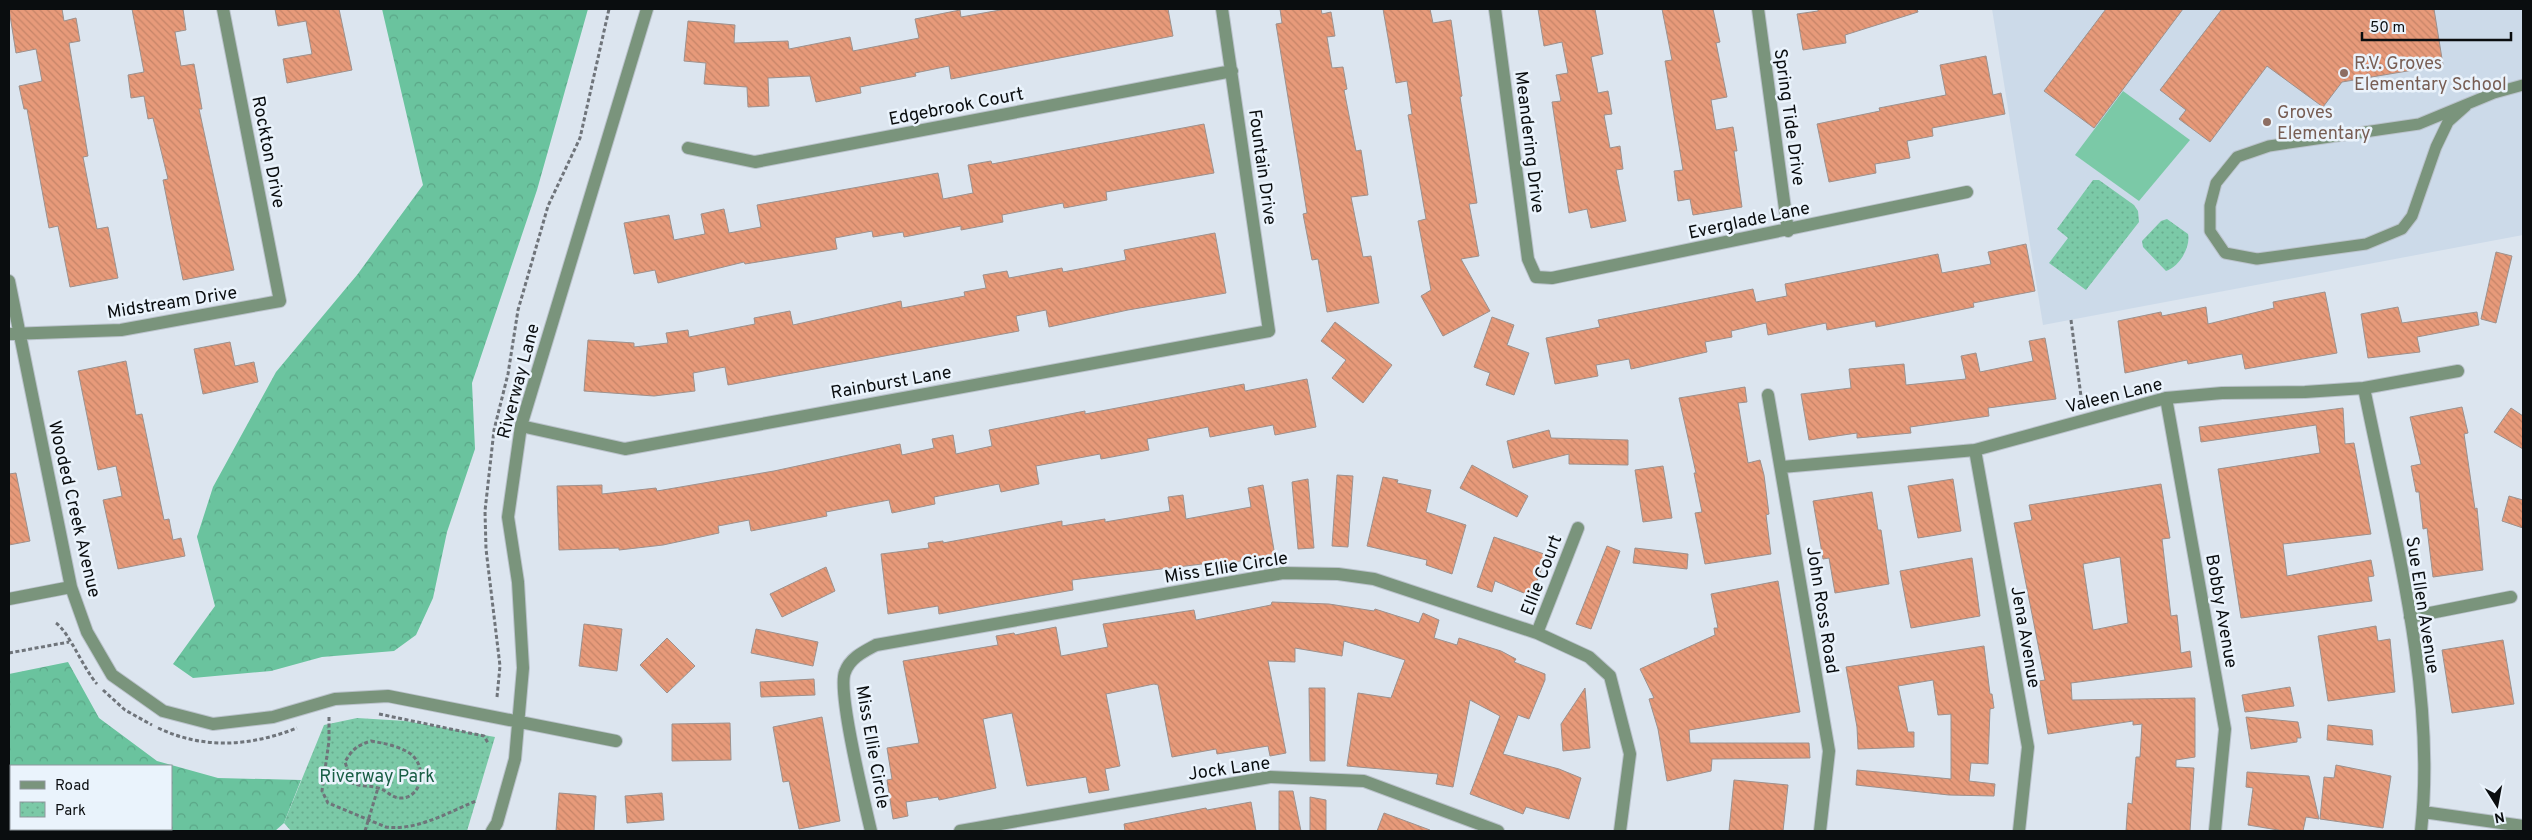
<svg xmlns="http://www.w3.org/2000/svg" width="2532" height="840" viewBox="0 0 2532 840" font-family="Overpass,sans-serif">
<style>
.built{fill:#ccdae9}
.forest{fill:url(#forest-crowns);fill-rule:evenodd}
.park{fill:url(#park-dots)}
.garden{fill:#7bc9a7}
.building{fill:url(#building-back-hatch);stroke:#9d918d;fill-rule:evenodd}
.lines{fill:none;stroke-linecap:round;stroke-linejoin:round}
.lane-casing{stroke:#bac2cb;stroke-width:13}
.street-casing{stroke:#bac2cb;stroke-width:14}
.path{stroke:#6f747a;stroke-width:3;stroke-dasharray:4 2.5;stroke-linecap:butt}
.lane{stroke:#7a947c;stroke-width:11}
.street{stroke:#7a947c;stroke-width:12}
.education-dot{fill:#8d6e63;stroke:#eaf3fc;stroke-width:2}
.labels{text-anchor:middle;stroke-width:5;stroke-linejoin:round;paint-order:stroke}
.education-label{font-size:18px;fill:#785e54;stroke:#eaf3fc;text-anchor:start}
.street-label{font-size:18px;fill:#0a0d0f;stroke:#eaf3fc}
.park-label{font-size:18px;fill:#195e45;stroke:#eaf3fc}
</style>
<defs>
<pattern id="forest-crowns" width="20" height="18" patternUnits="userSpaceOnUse" patternTransform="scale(1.25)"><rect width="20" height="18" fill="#6ac39e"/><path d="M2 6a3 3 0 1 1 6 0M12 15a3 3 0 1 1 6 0" fill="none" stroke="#5ba687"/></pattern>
<pattern id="park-dots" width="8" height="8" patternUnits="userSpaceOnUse" patternTransform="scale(1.25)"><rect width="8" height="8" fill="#7bc9a7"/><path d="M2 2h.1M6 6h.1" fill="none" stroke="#69ab8f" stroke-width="1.8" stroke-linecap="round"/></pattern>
<pattern id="building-back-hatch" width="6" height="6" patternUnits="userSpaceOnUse" patternTransform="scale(1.25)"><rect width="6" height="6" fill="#e79a7a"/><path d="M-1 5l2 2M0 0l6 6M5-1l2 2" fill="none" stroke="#c58468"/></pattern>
</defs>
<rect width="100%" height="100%" fill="#dce5ef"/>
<path class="built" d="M 1992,9 L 2523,9 L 2523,235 L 2043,325 Z"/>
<path class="forest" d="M 382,9 L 588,9 L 537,190 L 472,383 L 475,449 L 447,532 L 433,598 L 416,635 L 394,651 L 322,657 L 271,671 L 193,678 L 173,664 L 215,606 L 197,537 L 213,487 L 276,372 L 357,275 L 423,185 Z
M 68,662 L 99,718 L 157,761 L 218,778 L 301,780 L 284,823 L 275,831 L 9,831 L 9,674 ZM 11,766 L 171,766 L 171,829 L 11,829 Z"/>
<path class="park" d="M 2093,180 L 2099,180 L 2134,205 L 2138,211 L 2139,222 L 2086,290 L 2049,263 L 2068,238 L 2057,229 Z
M 2167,219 L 2188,234 C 2191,247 2179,267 2166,271 L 2143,247 L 2142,241 L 2161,221 Z
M 357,718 L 406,721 L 495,737 L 467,831 L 291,831 L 284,823 L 324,725 Z"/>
<path class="garden" d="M 2123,91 L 2190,140 L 2139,201 L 2075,155 Z"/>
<path class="building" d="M 9,9 L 62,9 L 64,21 L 76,18 L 80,41 L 69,43 L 88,156 L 83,157 L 97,229 L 108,227 L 118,278 L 70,287 L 58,226 L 49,228 L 27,109 L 24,109 L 19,86 L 42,81 L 36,49 L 16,53 Z
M 132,9 L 183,9 L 186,30 L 175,32 L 181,66 L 194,64 L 202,109 L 199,109 L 234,270 L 183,280 L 163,180 L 168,179 L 153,118 L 148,119 L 144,96 L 131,98 L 128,75 L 144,72 Z
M 275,9 L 339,9 L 352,70 L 287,83 L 283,59 L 312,54 L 306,21 L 278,26 Z
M 1006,9 L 1168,9 L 1173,36 L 951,79 L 949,66 L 915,73 L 916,76 L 860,87 L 861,93 L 816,102 L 810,76 L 768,78 L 769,106 L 748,107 L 747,87 L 704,84 L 706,63 L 684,61 L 688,21 L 735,25 L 734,43 L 788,41 L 789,49 L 850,37 L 853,51 L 919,38 L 915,19 L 960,10 L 961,17 Z
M 1280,9 L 1321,9 L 1322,14 L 1331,12 L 1335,36 L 1327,37 L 1332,68 L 1343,67 L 1347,89 L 1344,90 L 1356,151 L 1361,150 L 1368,195 L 1351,197 L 1363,257 L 1371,256 L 1379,303 L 1327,312 L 1318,259 L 1312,260 L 1303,214 L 1307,213 L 1276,24 L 1282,23 Z
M 1383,9 L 1430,9 L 1433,23 L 1451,20 L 1462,96 L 1460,97 L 1477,203 L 1469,204 L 1479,256 L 1461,259 L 1490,311 L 1443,336 L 1421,296 L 1431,290 L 1418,221 L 1426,219 L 1408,115 L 1412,114 L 1407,81 L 1396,83 Z
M 1538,9 L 1595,9 L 1603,54 L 1591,57 L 1598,93 L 1608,91 L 1612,114 L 1604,115 L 1610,148 L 1620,146 L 1623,169 L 1616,170 L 1626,221 L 1591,228 L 1587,209 L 1569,213 L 1552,102 L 1561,101 L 1556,75 L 1568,73 L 1562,42 L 1544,46 Z
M 1662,9 L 1713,9 L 1720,42 L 1716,43 L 1727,97 L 1711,100 L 1716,130 L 1733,127 L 1737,151 L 1734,151 L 1742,207 L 1693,215 L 1690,199 L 1678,201 L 1674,171 L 1683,170 L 1665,61 L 1672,60 Z
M 1818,9 L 1917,9 L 1918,12 L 1845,35 L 1846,43 L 1803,50 L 1797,14 L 1818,11 Z
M 2106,9 L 2183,9 L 2094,128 L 2044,91 Z
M 2222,9 L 2434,9 L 2443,65 L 2342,82 L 2323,107 L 2267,66 L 2210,142 L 2179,119 L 2186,110 L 2160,90 Z
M 1986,56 L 1993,95 L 2001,93 L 2005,114 L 1932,128 L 1933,136 L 1907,141 L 1910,158 L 1875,164 L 1876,173 L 1829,182 L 1817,124 L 1880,111 L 1879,108 L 1946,95 L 1940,65 Z
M 1204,124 L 1214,173 L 1106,192 L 1107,200 L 1064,208 L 1063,203 L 1002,215 L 1003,222 L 961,230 L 961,226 L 904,237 L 903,232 L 873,237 L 872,231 L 835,238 L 837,249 L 745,264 L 744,262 L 658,283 L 655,270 L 634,274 L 624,223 L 669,215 L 674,240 L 705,234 L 701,214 L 724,209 L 729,233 L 761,227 L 757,205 L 938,173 L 943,199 L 973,193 L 968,165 L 991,161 L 992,164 Z
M 1215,233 L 1226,293 L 1128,310 L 1049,327 L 1046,310 L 1016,316 L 1019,331 L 728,385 L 725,367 L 693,373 L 695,391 L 654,396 L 584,391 L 588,340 L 634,343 L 634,347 L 668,343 L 666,333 L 688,330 L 689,337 L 755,324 L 754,318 L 790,311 L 793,325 L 901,301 L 902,308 L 965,296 L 964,292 L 986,288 L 983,275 L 1007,271 L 1009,278 L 1062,268 L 1063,272 L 1126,260 L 1124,250 Z
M 2026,244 L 2035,291 L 1973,303 L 1974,307 L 1876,327 L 1875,321 L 1827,330 L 1826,323 L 1768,335 L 1766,323 L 1731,331 L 1732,337 L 1705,342 L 1707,352 L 1631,369 L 1629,359 L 1596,365 L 1598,376 L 1555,384 L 1546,338 L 1600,327 L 1598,320 L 1753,289 L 1756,302 L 1787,296 L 1785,284 L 1938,254 L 1942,273 L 1991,264 L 1988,252 Z
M 2496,252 L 2512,256 L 2496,323 L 2481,319 Z
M 2325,292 L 2337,353 L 2245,369 L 2242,354 L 2188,364 L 2187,360 L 2125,373 L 2118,321 L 2161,312 L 2162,316 L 2206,307 L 2208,324 L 2274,308 L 2273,302 Z
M 2398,307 L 2402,323 L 2477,312 L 2479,325 L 2417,337 L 2420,352 L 2368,358 L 2361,314 Z
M 1492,317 L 1514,325 L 1507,345 L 1529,353 L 1514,395 L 1486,385 L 1490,373 L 1474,367 Z
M 1335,322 L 1392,365 L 1363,403 L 1332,378 L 1346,360 L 1321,341 Z
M 2045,338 L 2056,399 L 1988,408 L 1989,416 L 1910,427 L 1911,433 L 1857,438 L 1857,433 L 1809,440 L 1801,394 L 1851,388 L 1849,369 L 1904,364 L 1906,385 L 1966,379 L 1961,356 L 1976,353 L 1980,372 L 2033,361 L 2029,341 Z
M 230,342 L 235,366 L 254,362 L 258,382 L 203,394 L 194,349 Z
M 126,361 L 136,415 L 142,414 L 164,520 L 169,519 L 173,540 L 181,538 L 185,556 L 118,569 L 103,500 L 122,496 L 116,466 L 98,470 L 78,371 Z
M 1307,379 L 1316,427 L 1275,435 L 1273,425 L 1210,437 L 1208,427 L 1147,439 L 1149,450 L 1101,459 L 1100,454 L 1036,466 L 1039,484 L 1001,492 L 999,484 L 934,497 L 935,504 L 892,513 L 889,500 L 826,512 L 827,516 L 751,531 L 749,520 L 718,526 L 719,533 L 663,545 L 619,550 L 619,548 L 559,550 L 557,486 L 602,485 L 602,494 L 656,488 L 657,491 L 774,471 L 900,444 L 902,455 L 934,448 L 932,439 L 953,435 L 956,454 L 992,446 L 989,430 L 1085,411 L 1085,414 L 1244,384 L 1245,391 Z
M 1745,387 L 1747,402 L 1738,403 L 1748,463 L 1760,460 L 1764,475 L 1769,514 L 1766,515 L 1771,554 L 1705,564 L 1695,513 L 1702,512 L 1694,473 L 1696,473 L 1679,398 Z
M 2462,407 L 2468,433 L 2464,434 L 2475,509 L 2477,508 L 2483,570 L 2433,577 L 2427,528 L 2423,529 L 2419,492 L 2416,492 L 2411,466 L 2421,464 L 2410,417 Z
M 2343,408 L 2345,444 L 2354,443 L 2371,534 L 2283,544 L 2287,576 L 2371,560 L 2374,576 L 2368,577 L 2372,601 L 2241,618 L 2218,469 L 2320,453 L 2316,425 L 2201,442 L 2199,427 Z
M 2511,408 L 2523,416 L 2523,449 L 2494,432 Z
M 1549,430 L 1551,438 L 1628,440 L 1628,465 L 1569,464 L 1569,454 L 1513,468 L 1507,441 Z
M 1472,465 L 1528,496 L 1517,517 L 1460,488 Z
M 1663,466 L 1672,518 L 1643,522 L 1635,470 Z
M 16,473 L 30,541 L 9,545 L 9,474 Z
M 1337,475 L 1353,476 L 1348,547 L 1332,546 Z
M 1383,477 L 1398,480 L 1397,483 L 1431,490 L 1426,512 L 1466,525 L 1452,574 L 1426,565 L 1427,560 L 1367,546 Z
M 1308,479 L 1314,548 L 1298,549 L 1292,482 Z
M 1953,479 L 1961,531 L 1918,538 L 1908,486 Z
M 2161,484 L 2170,538 L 2162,539 L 2171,616 L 2177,615 L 2181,653 L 2190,651 L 2192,667 L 2071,683 L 2072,700 L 2195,698 L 2195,757 L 2176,760 L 2176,767 L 2194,768 L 2190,831 L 2126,831 L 2128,803 L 2132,804 L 2136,757 L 2140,757 L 2142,724 L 2133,725 L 2133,721 L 2048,734 L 2039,681 L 2045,680 L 2014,523 L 2032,520 L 2029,505 ZM 2120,557 L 2128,623 L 2093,630 L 2083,564 Z
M 1263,485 L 1275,556 L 1219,564 L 1218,562 L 1072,580 L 1073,590 L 939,614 L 938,606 L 888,614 L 881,554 L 929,548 L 928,543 L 943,541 L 943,543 L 1062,521 L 1062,526 L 1105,519 L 1105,522 L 1170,511 L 1168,497 L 1183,495 L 1186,519 L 1251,507 L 1248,488 Z
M 1872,492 L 1878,530 L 1881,530 L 1889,584 L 1835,593 L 1829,558 L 1823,559 L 1813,501 Z
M 2509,496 L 2523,500 L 2523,528 L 2502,521 Z
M 1494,537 L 1547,555 L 1531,596 L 1495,581 L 1492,592 L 1477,587 Z
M 1607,546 L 1620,551 L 1591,629 L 1576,624 Z
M 1635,548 L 1688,554 L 1687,569 L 1633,563 Z
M 1972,558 L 1980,616 L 1911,628 L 1900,571 Z
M 826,567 L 835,591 L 782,617 L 770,594 Z
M 1778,581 L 1800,712 L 1689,730 L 1690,743 L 1809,743 L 1810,758 L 1712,759 L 1711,771 L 1667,781 L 1658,729 L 1649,699 L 1654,698 L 1640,669 L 1715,635 L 1714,628 L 1718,628 L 1711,594 Z
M 1272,602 L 1329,604 L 1374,611 L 1375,609 L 1419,623 L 1423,613 L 1439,620 L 1434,638 L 1457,645 L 1459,638 L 1501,651 L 1516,659 L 1514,662 L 1545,674 L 1545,680 L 1529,719 L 1518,715 L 1503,754 L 1559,769 L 1581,778 L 1569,819 L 1526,807 L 1523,814 L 1470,794 L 1500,716 L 1470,700 L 1453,787 L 1436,784 L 1438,774 L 1347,766 L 1358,693 L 1391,698 L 1405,660 L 1344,641 L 1342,656 L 1295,648 L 1295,662 L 1268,661 L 1286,753 L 1270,756 L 1268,746 L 1217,754 L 1216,749 L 1172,757 L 1158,685 L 1154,684 L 1106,694 L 1120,766 L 1105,769 L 1109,790 L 1089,793 L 1086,777 L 1027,786 L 1012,713 L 983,719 L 996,788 L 939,800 L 938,797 L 906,802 L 908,816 L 893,819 L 887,780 L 892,779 L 887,748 L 919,743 L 903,661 L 998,645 L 996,636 L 1014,633 L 1015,635 L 1056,627 L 1061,656 L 1108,647 L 1103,624 L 1194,610 L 1196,620 L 1271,605 Z
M 584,624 L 622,629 L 617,671 L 579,666 Z
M 2376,626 L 2378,641 L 2390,639 L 2395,692 L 2328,701 L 2318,636 Z
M 756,629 L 818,642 L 813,666 L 751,653 Z
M 667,638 L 695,666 L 667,693 L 640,665 Z
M 2503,640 L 2514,704 L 2452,713 L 2442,650 Z
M 1984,646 L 1990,694 L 1992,694 L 1994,708 L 1990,709 L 1988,764 L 1971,763 L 1969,781 L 1995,784 L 1994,796 L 1949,795 L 1856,785 L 1857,770 L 1951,779 L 1951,714 L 1938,715 L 1933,680 L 1898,686 L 1908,732 L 1914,732 L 1914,747 L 1858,749 L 1857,727 L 1846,667 Z
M 814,679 L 815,695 L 761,697 L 760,682 Z
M 2290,687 L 2294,706 L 2245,712 L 2242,695 Z
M 1309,688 L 1325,688 L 1325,761 L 1310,761 Z
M 1585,688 L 1590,748 L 1563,751 L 1561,724 Z
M 822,717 L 840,821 L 799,829 L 789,781 L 783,782 L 773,727 Z
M 2246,717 L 2298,722 L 2301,738 L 2297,738 L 2297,742 L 2251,749 Z
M 730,723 L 731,760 L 672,761 L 672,724 Z
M 2328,725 L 2372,730 L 2373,745 L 2327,740 Z
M 2336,765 L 2391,776 L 2383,828 L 2320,819 L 2324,777 L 2334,778 Z
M 2247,772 L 2309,776 L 2319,819 L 2306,817 L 2303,831 L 2284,831 L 2248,825 L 2253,788 L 2246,787 Z
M 1734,780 L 1788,785 L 1783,831 L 1729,831 Z
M 1279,791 L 1293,791 L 1301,831 L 1279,831 Z
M 559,793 L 596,796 L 594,831 L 556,831 Z
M 662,793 L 664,820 L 627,823 L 625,796 Z
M 1310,797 L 1326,800 L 1326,831 L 1310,831 Z
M 1251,802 L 1256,831 L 1125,831 L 1124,824 L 1206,808 L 1207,810 Z
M 1384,813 L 1430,830 L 1430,831 L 1377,831 Z"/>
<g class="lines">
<g class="lane-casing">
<path id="lane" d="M 2466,106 L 2448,122 L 2436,147 L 2412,216 L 2402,229 L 2366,244 L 2257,259 L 2225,253 L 2210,231 L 2210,206 L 2216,183 L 2237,157 L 2269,146 L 2419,124 L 2494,93 L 2523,85"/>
</g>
<g class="street-casing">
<path id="street" d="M 1495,9 L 1528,259 L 1536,277 L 1552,278 L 1967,192
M 1758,9 L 1788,231
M 688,148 L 755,162 L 1232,71
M 9,281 L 71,587 L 87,632 L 112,675 L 163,711 L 213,724 L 273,717 L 335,699 L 388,696 L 616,741
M 9,334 L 121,330 L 280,301 L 223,9
M 2364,388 C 2392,529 2437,687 2421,831
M 1768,395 L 1829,751 L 1820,831
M 2166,398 L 2225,729 L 2215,831
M 521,426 L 625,449 L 1269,331 L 1222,9
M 1975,450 L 2028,747 L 2019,831
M 1782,467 L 1975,450 L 2166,398 L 2222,393 L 2305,392 L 2364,388 L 2458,371
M 9,599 L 71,587
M 2410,617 L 2511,597
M 1537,633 L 1578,528
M 2423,812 L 2523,826
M 492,831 L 497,823 L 515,759 L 523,668 L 518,582 L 508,517 L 521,426 L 647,9
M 871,831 C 865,805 837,691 845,672 C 850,658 863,652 876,645 L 1283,573 L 1338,574 L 1374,579 L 1537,633 L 1589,657 L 1610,676 L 1630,754 L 1620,831
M 960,831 L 1270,777 L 1364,781 L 1498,831"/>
</g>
<path class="path" d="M 2071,320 L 2082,404
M 56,623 C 69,632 83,668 97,684
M 9,653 L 69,642
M 103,690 L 125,710 L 152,725
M 497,697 L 500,666 L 486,549 L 485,511 L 494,430 L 508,374 L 518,310 L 548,206 L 580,138 L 609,9
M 379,714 L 484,736 L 488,743
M 329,717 L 329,741 L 322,791 L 328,803 L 386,827 C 417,831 449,812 476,801
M 158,728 C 205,750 251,746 297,728
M 371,741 C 383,743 405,747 414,757 C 427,771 420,800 399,798 C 390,797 387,790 378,788 C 369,785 360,787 352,783 L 345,762 C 352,749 358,745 371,741 Z
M 365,831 L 378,788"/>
<use href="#lane" class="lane"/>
<use href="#street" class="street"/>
</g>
<g class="education-dot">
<circle cx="2344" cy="73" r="5"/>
<circle cx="2267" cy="122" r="5"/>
</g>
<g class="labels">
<g class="education-label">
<text x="2354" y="69">R.V. Groves<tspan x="2354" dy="21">Elementary School</tspan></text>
<text x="2277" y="118">Groves<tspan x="2277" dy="21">Elementary</tspan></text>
</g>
<g class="street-label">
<text transform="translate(956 106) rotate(-11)" y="6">Edgebrook Court</text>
<text transform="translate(1790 117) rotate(82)" y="6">Spring Tide Drive</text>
<text transform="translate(1530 142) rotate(83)" y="6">Meandering Drive</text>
<text transform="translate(269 152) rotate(79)" y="6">Rockton Drive</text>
<text transform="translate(1263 167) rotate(82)" y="6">Fountain Drive</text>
<text transform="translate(1749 220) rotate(-12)" y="6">Everglade Lane</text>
<text transform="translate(172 302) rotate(-9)" y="6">Midstream Drive</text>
<text transform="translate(518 381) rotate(-75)" y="6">Riverway Lane</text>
<text transform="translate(891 382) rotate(-10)" y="6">Rainburst Lane</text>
<text transform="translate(2114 395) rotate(-14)" y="6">Valeen Lane</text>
<text transform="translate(75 509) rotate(77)" y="6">Wooded Creek Avenue</text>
<text transform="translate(1226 567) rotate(-9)" y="6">Miss Ellie Circle</text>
<text transform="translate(1541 575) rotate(-69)" y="6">Ellie Court</text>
<text transform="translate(2423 605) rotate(81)" y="6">Sue Ellen Avenue</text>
<text transform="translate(1823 610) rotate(81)" y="6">John Ross Road</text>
<text transform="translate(2222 611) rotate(80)" y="6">Bobby Avenue</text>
<text transform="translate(2026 637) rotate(80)" y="6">Jena Avenue</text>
<text transform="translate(873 747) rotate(80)" y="6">Miss Ellie Circle</text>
<text transform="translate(1229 768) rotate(-8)" y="6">Jock Lane</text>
</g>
<g class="park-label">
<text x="377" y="782">Riverway Park</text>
</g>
</g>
<rect width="2532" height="840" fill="none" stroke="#0a0d0f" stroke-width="20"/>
<rect x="10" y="765" width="162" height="65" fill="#eaf3fc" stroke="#90979d"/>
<rect x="20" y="781" width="25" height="8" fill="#7a947c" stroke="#90979d"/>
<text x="55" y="790" font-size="15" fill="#0a0d0f">Road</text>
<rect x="20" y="802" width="25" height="15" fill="url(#park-dots)" stroke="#90979d"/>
<text x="55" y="815" font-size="15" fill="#0a0d0f">Park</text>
<g transform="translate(2497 805) rotate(169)" stroke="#eaf3fc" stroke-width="4" paint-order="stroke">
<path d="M0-4L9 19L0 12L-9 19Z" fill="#0a0d0f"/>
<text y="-8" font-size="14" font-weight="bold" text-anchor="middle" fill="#0a0d0f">N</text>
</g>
<path d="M2362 32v8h149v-8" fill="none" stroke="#0a0d0f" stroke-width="2.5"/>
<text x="2370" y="32" font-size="15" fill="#0a0d0f" stroke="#eaf3fc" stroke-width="4" paint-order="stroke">50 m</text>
</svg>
